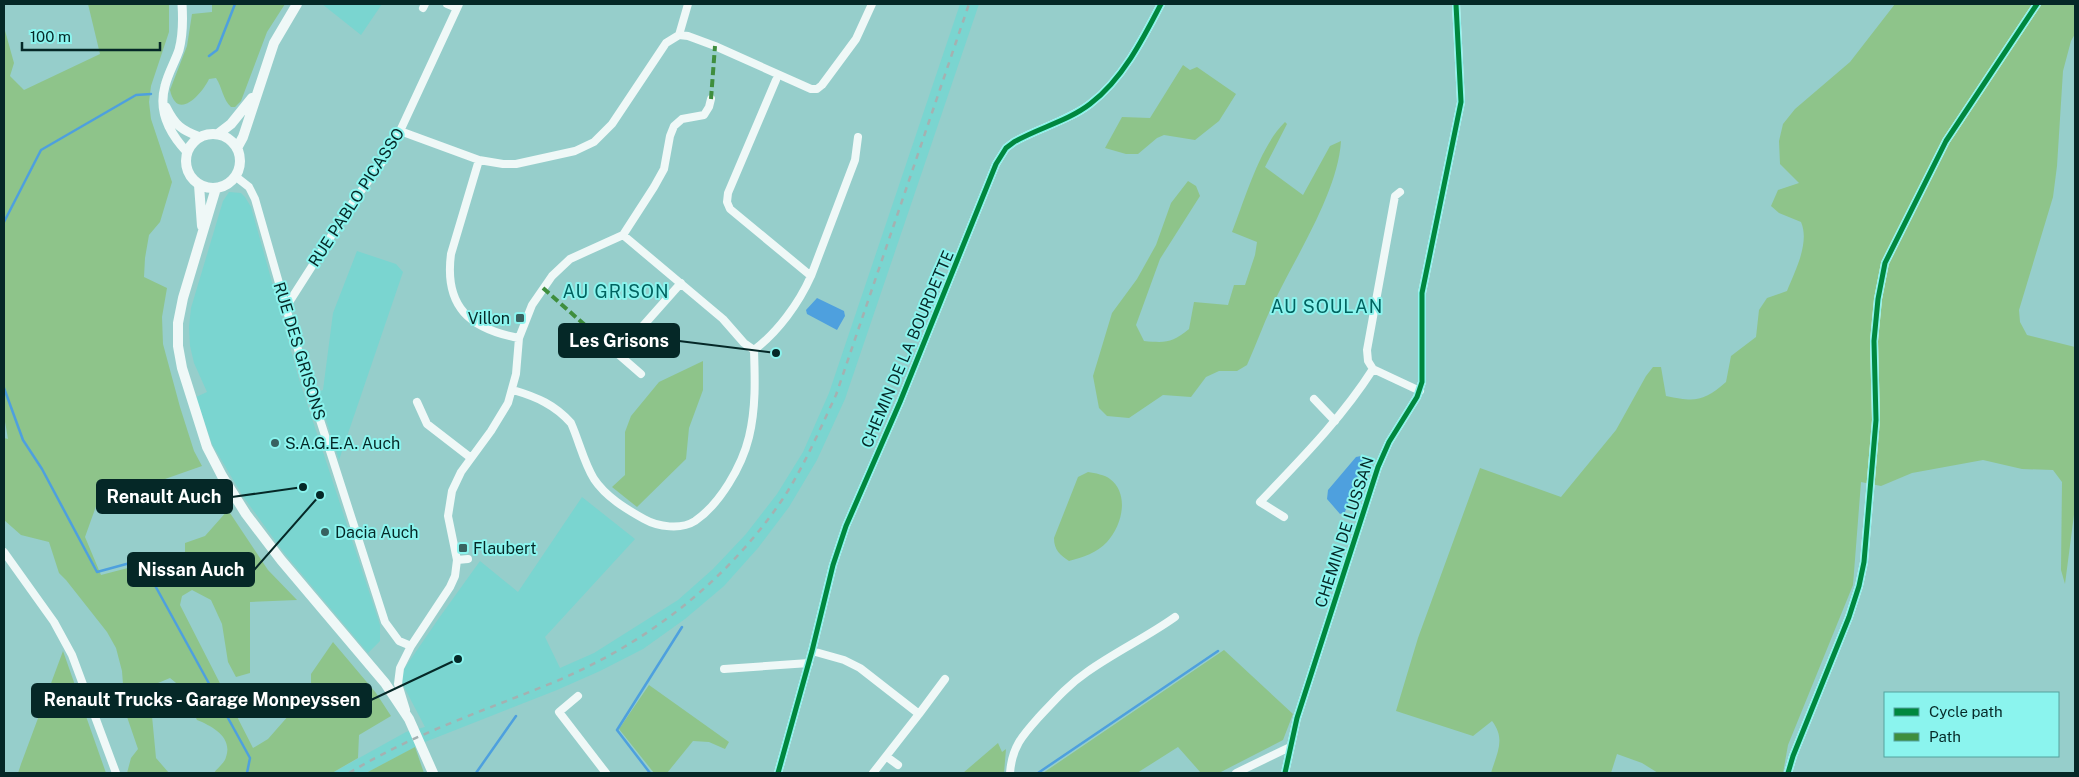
<svg xmlns="http://www.w3.org/2000/svg" width="2079" height="777" viewBox="0 0 2079 777" font-family="'Public Sans',sans-serif">
<style>
.built{fill:#7ad5d0}
.green{fill:#8ec48a}
.water{fill:#4ea0de}
.lines{fill:none;stroke-linecap:round;stroke-linejoin:round}
.stream{stroke:#4ea0de;stroke-width:2.5}
.minor{stroke:#eff8f7;stroke-width:8}
.tertiary{stroke:#eff8f7;stroke-width:9}
.secondary{stroke:#eff8f7;stroke-width:10}
.rail{stroke:#a4b1b1;stroke-width:2.5;stroke-dasharray:6 6;stroke-linecap:butt}
.quiet{stroke:#3f8e3d;stroke-width:4;stroke-dasharray:8 4;stroke-linecap:butt}
.cycleway-casing{stroke:#8bf4ee;stroke-width:8}
.cycleway{stroke:#00873e;stroke-width:5}
.poi-dot{fill:#386260;stroke:#8bf4ee;stroke-width:2}
.labels{text-anchor:middle;stroke-width:4;stroke-linejoin:round;paint-order:stroke}
.street-label{font-size:16px;fill:#052827;stroke:#8bf4ee}
.poi-label{font-size:16px;fill:#052827;stroke:#8bf4ee;text-anchor:start}
.neighbourhood-label{font-size:18px;letter-spacing:1px;fill:#006360;stroke:#8bf4ee}
.leader{fill:none;stroke:#052827;stroke-width:2}
.callout-dot{fill:#052827;stroke:#8bf4ee;stroke-width:2}
.callout{fill:#052827;stroke:#052827;stroke-width:2}
.callout-label{font-size:18px;text-anchor:middle;font-weight:bold;fill:#fff}
</style>
<rect width="100%" height="100%" fill="#96cecb"/>
<path class="built" d="M 322,4 L 382,4 L 361,35 Z
M 960,4 L 979,4 L 845,399 L 817,460 L 789,507 L 758,548 L 724,586 L 685,619 L 643,649 L 600,671 L 557,690 L 425,742 L 366,773 L 332,773 L 406,732 L 425,727 L 403,685 L 402,680 L 404,669 L 439,618 L 480,561 L 518,592 L 582,497 L 635,539 L 545,637 L 560,668 L 594,653 L 678,600 L 713,569 L 746,534 L 777,494 L 803,452 L 829,393 Z
M 229,192 L 241,193 L 245,197 L 251,207 L 299,379 L 380,625 L 380,641 L 368,653 L 284,553 L 242,495 L 212,444 L 196,397 L 207,392 L 194,363 L 190,346 L 189,327 L 191,308 L 223,201 Z
M 357,251 L 396,264 L 403,272 L 339,460 L 317,392 L 323,390 L 333,313 Z"/>
<path class="green" d="M 88,4 L 169,4 L 169,32 L 151,86 L 149,102 L 151,119 L 172,182 L 160,222 L 149,235 L 145,258 L 144,277 L 167,288 L 162,317 L 163,344 L 180,407 L 194,451 L 202,466 L 131,491 L 104,484 L 85,537 L 101,575 L 185,553 L 185,543 L 205,536 L 228,510 L 268,570 L 297,600 L 250,602 L 250,673 L 236,677 L 228,662 L 222,624 L 211,600 L 192,590 L 182,596 L 180,605 L 253,748 L 268,739 L 311,690 L 311,674 L 333,642 L 376,693 L 391,716 L 359,735 L 358,758 L 332,773 L 214,773 C 217,768 225,763 226,757 C 233,737 212,726 197,720 L 181,687 L 170,678 L 158,683 L 152,716 L 156,758 L 169,773 L 127,773 L 131,758 L 138,749 L 125,711 L 122,671 L 116,648 L 107,632 L 66,580 L 59,573 L 49,542 L 21,535 L 4,520 L 4,438 L 8,439 L 4,416 L 4,27 L 14,63 L 10,76 L 24,90 L 100,54 Z
M 212,4 L 285,4 L 267,32 L 241,101 L 235,107 L 231,107 C 223,100 222,87 216,78 L 209,79 C 202,94 177,122 170,90 L 187,46 L 192,14 L 212,12 Z
M 1895,4 L 2075,4 L 2075,34 L 2071,41 L 2063,71 L 2057,166 L 2053,197 L 2019,310 L 2020,322 L 2027,335 L 2075,347 L 2075,507 L 2065,584 L 2061,570 L 2062,482 L 2053,470 L 2022,469 L 1983,460 L 1912,473 L 1881,486 L 1861,482 L 1853,585 L 1788,745 L 1783,773 L 1658,773 L 1642,763 L 1617,754 L 1611,773 L 1491,773 C 1497,753 1506,739 1492,721 L 1473,736 L 1396,711 L 1418,638 L 1480,468 L 1561,497 L 1616,430 L 1646,376 L 1653,367 L 1661,367 L 1666,396 C 1695,402 1703,402 1726,382 L 1731,356 L 1756,337 L 1759,310 L 1767,298 L 1787,291 C 1795,271 1810,243 1801,222 L 1779,213 L 1771,206 L 1778,190 L 1799,183 L 1780,164 L 1779,141 L 1783,124 L 1795,109 L 1850,62 Z
M 1183,65 L 1190,70 L 1197,67 L 1236,94 L 1219,121 L 1195,140 L 1164,135 L 1157,138 L 1138,154 L 1126,154 L 1105,148 L 1122,117 L 1150,118 Z
M 1285,122 L 1287,124 L 1265,167 L 1303,195 L 1330,146 L 1341,141 C 1338,191 1298,253 1276,298 C 1265,319 1257,343 1247,365 L 1237,371 L 1219,371 L 1206,377 L 1191,397 L 1163,395 L 1129,418 L 1107,416 L 1099,408 L 1093,376 L 1112,313 L 1137,279 L 1156,245 L 1171,203 L 1188,181 L 1196,186 L 1200,196 L 1160,259 L 1136,325 L 1144,341 C 1166,343 1172,343 1189,329 L 1194,302 L 1228,305 L 1234,285 L 1245,285 L 1255,255 L 1257,242 L 1232,232 C 1245,199 1260,146 1285,122 Z
M 703,361 L 703,390 L 689,428 L 686,459 L 637,507 L 612,487 L 625,475 L 625,432 L 631,416 L 659,382 Z
M 1088,472 C 1095,473 1105,475 1110,479 C 1130,494 1122,526 1107,542 C 1097,553 1083,557 1069,561 C 1060,555 1054,550 1054,538 L 1078,477 Z
M 1224,650 L 1293,714 L 1283,740 L 1219,773 L 1201,773 L 1178,747 L 1137,773 L 1043,773 Z
M 63,651 L 106,773 L 18,773 L 21,764 Z
M 649,685 L 729,742 L 725,749 L 709,742 L 693,741 L 667,773 L 654,773 L 619,729 Z
M 998,743 L 1002,752 L 1006,749 L 1004,773 L 963,773 Z
M 415,747 L 424,773 L 366,773 Z"/>
<path class="water" d="M 817,298 L 844,311 L 845,316 L 837,330 L 807,314 L 806,310 Z
M 1361,456 L 1364,458 L 1345,512 L 1340,514 L 1327,499 L 1328,490 L 1356,457 Z"/>
<g class="lines">
<path class="stream" d="M 209,56 L 217,50 L 235,4
M 4,222 L 41,150 L 136,95 L 151,94
M 4,388 L 23,440 L 42,469 L 97,572 L 141,560 L 250,758 L 247,773
M 476,773 L 516,716
M 650,773 L 617,730 L 682,627
M 1038,773 L 1218,651"/>
<path class="minor" d="M 447,4 L 457,8
M 423,8 L 425,4
M 679,35 L 688,4
M 400,131 L 479,160 L 503,164 L 516,164 L 575,151 L 594,142 L 612,124 L 666,43 L 679,35 L 688,36 L 715,46 L 811,89 L 817,89 L 822,85 L 856,39 L 872,4
M 479,160 L 451,254 C 444,307 470,329 519,338
M 235,176 L 249,187 L 255,199 L 303,367 L 385,622 L 399,641 L 411,646
M 623,235 L 723,319 L 744,343 L 754,350
M 811,276 L 855,160 L 858,137
M 286,307 L 353,202 L 383,161 L 400,131 L 459,4
M 604,342 L 618,354 L 681,283
M 754,350 C 778,332 799,303 811,276 L 730,209 L 727,202 L 728,193 L 776,80
M 618,354 L 641,374
M 1373,369 L 1368,361 L 1367,350 L 1395,196 L 1400,192
M 513,390 C 537,397 555,405 571,423 C 579,441 584,463 594,479 C 606,497 626,509 644,519 C 658,527 681,530 695,521 C 720,504 742,466 749,437 C 756,408 755,379 754,350
M 1314,399 L 1335,421
M 417,402 L 427,424 L 471,458
M 1284,517 L 1260,502 C 1301,459 1341,419 1373,369 L 1420,391
M 4,552 L 54,622 L 72,655 L 116,773
M 457,560 L 468,559
M 812,651 L 844,660 L 860,668 L 919,714 L 873,773
M 724,669 L 809,663
M 578,696 L 559,712 L 606,773
M 406,710 L 398,684 L 400,668 L 411,646 L 450,587 L 455,576 L 457,560 L 448,516 L 452,491 L 461,472 L 491,431 L 508,403 L 516,374 L 519,338 L 532,305 L 552,276 L 570,259 L 623,235 L 654,187 L 664,169 L 670,136 L 674,126 L 682,119 L 704,115 L 709,107 L 711,99
M 919,714 L 945,679
M 887,757 L 898,765
M 778,773 L 812,651 L 833,565 L 846,526 L 900,402 L 996,164 L 1006,148 L 1014,142 C 1038,128 1068,121 1090,104 C 1122,80 1143,39 1161,4
M 1010,773 C 1012,747 1022,736 1039,717 C 1054,701 1068,685 1087,672 C 1115,652 1147,637 1175,617
M 1236,773 L 1290,747
M 1285,773 L 1297,718 L 1378,467 L 1389,442 L 1417,397 L 1422,382 L 1422,293 L 1461,102 L 1456,4
M 1788,773 L 1793,756 L 1849,617 L 1859,586 L 1864,562 L 1876,420 L 1874,341 L 1878,299 L 1885,263 L 1946,141 L 2037,4"/>
<path class="tertiary" d="M 182,4 C 183,19 183,35 179,50 C 175,62 168,73 165,86 C 158,111 170,134 187,152
M 166,107 C 175,125 181,130 200,137"/>
<path class="secondary" d="M186 161a27 27 0 1 1 54 0a27 27 0 1 1-54 0Z
M 218,134 L 231,124 L 252,98
M 237,148 L 243,137 L 274,43 L 297,4
M 199,185 L 202,226
M 216,188 L 183,298 L 178,323 L 178,346 L 182,368 L 207,447 L 222,476 L 246,514 L 281,560 L 385,683 L 409,719 L 433,773"/>
<path class="rail" d="M 349,773 C 415,733 481,712 552,683 C 646,644 725,583 782,500 C 804,467 819,431 836,395 L 969,4"/>
<path class="quiet" d="M 711,99 L 715,46
M 543,288 L 604,342"/>
<g class="cycleway-casing">
<path id="cycleway" d="M 778,773 L 812,651 L 833,565 L 846,526 L 900,402 L 996,164 L 1006,148 L 1014,142 C 1038,128 1068,121 1090,104 C 1122,80 1143,39 1161,4
M 1285,773 L 1297,718 L 1378,467 L 1389,442 L 1417,397 L 1422,382 L 1422,293 L 1461,102 L 1456,4
M 1788,773 L 1793,756 L 1849,617 L 1859,586 L 1864,562 L 1876,420 L 1874,341 L 1878,299 L 1885,263 L 1946,141 L 2037,4"/>
</g>
<use href="#cycleway" class="cycleway"/>
</g>
<g class="poi-dot">
<rect x="515" y="313" width="10" height="10" rx="2.5"/>
<circle cx="275" cy="443" r="5"/>
<circle cx="325" cy="532" r="5"/>
<rect x="458" y="543" width="10" height="10" rx="2.5"/>
</g>
<g class="labels">
<g class="street-label">
<text transform="translate(356 197) rotate(-57)" y="6">RUE PABLO PICASSO</text>
<text transform="translate(907 349) rotate(-67)" y="6">CHEMIN DE LA BOURDETTE</text>
<text transform="translate(300 351) rotate(73)" y="6">RUE DES GRISONS</text>
<text transform="translate(1344 532) rotate(-72)" y="6">CHEMIN DE LUSSAN</text>
</g>
<g class="poi-label">
<text x="510" y="324" text-anchor="end">Villon</text>
<text x="285" y="449">S.A.G.E.A. Auch</text>
<text x="335" y="538">Dacia Auch</text>
<text x="473" y="554">Flaubert</text>
</g>
<g class="neighbourhood-label">
<text x="616" y="298">AU GRISON</text>
<text x="1327" y="313">AU SOULAN</text>
</g>
</g>
<path class="leader" d="M776 353L679 341M303 487L232 497M320 495L254 570M458 659L371 700"/>
<g class="callout-dot">
<circle cx="776" cy="353" r="5"/>
<circle cx="303" cy="487" r="5"/>
<circle cx="320" cy="495" r="5"/>
<circle cx="458" cy="659" r="5"/>
</g>
<g class="callout">
<rect x="559" y="324" width="120" height="33" rx="5"/>
<rect x="97" y="480" width="135" height="33" rx="5"/>
<rect x="128" y="553" width="126" height="33" rx="5"/>
<rect x="32" y="684" width="339" height="33" rx="5"/>
</g>
<g class="callout-label">
<text x="619" y="347">Les Grisons</text>
<text x="164" y="503">Renault Auch</text>
<text x="191" y="576">Nissan Auch</text>
<text x="202" y="706">Renault Trucks - Garage Monpeyssen</text>
</g>
<rect width="2079" height="777" fill="none" stroke="#052827" stroke-width="10"/>
<rect x="1884" y="692" width="175" height="65" fill="#8bf4ee" stroke="#55a29e"/>
<rect x="1894" y="708" width="25" height="8" fill="#00873e" stroke="#55a29e"/>
<text x="1929" y="717" font-size="15" fill="#052827">Cycle path</text>
<rect x="1894" y="733" width="25" height="8" fill="#3f8e3d" stroke="#55a29e"/>
<text x="1929" y="742" font-size="15" fill="#052827">Path</text>
<path d="M22 42v8h138v-8" fill="none" stroke="#052827" stroke-width="2.5"/>
<text x="30" y="42" font-size="15" fill="#052827" stroke="#8bf4ee" stroke-width="4" paint-order="stroke">100 m</text>
</svg>
